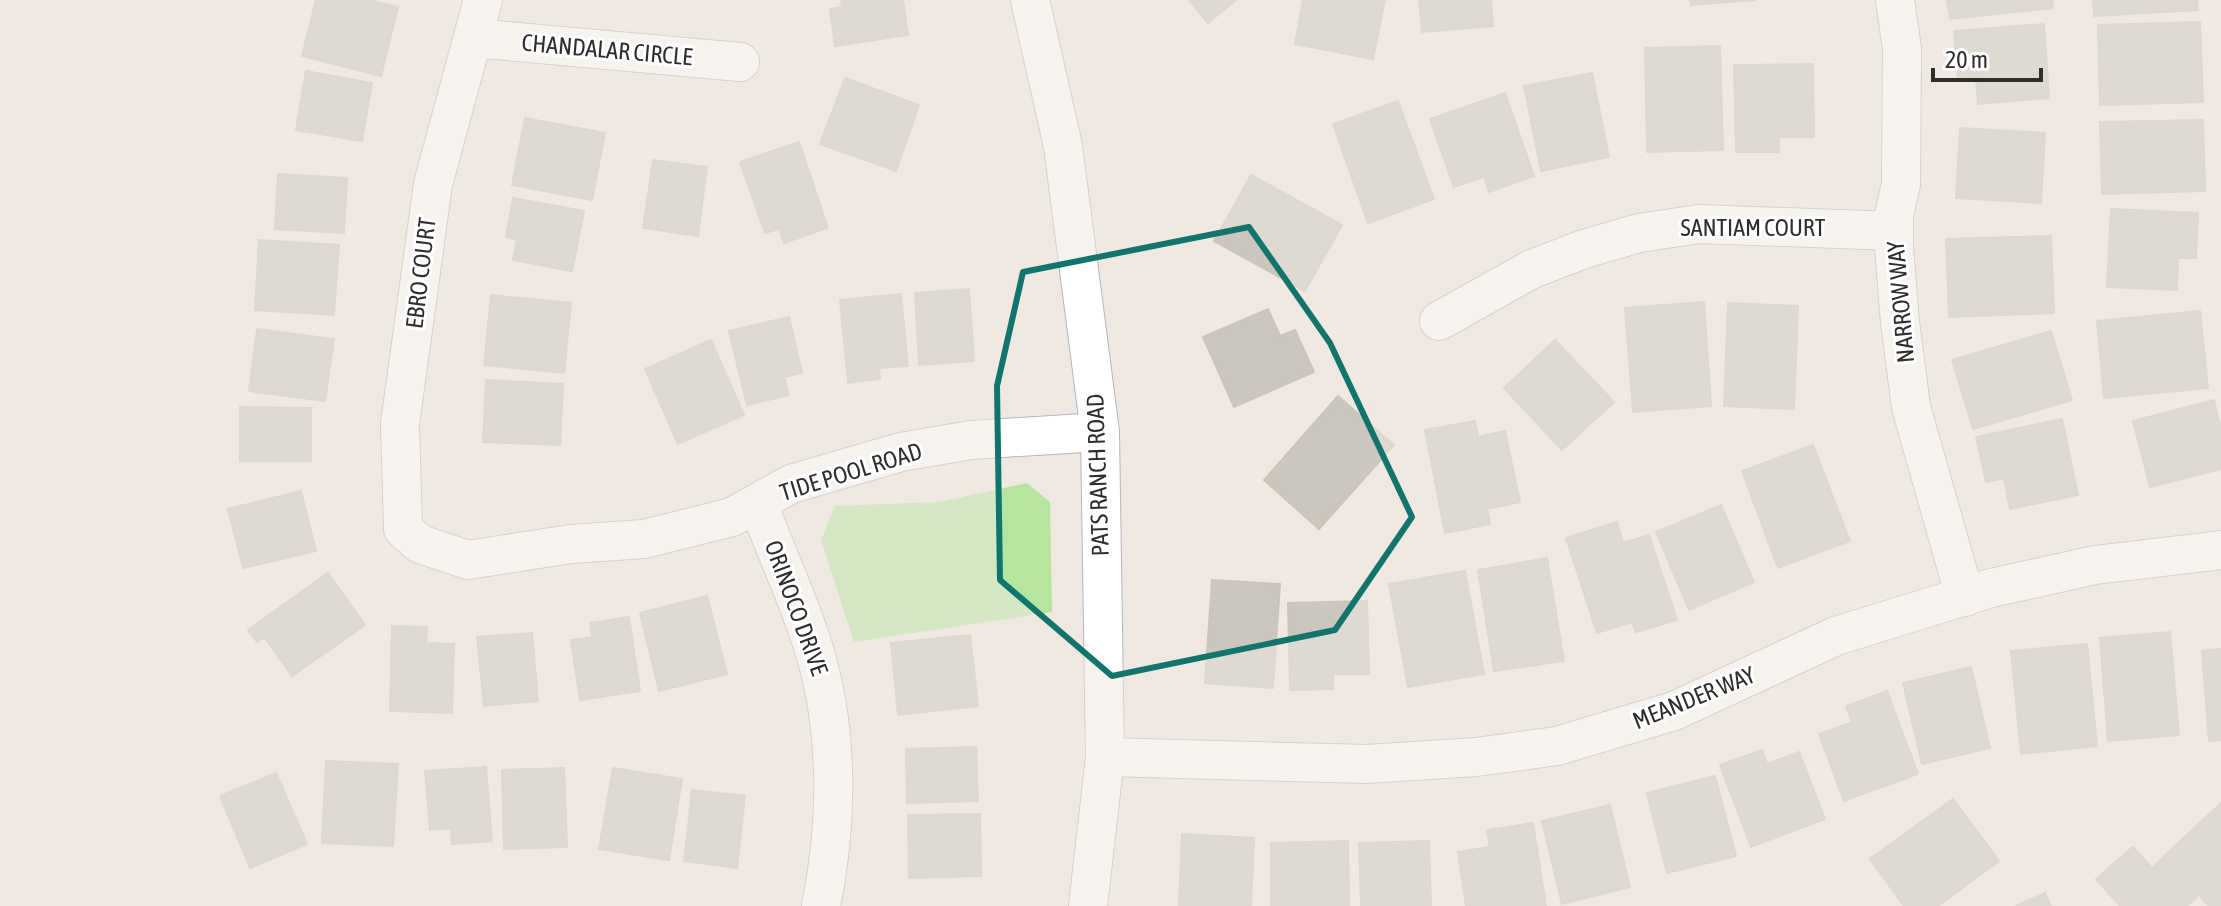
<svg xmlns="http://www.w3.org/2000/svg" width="2221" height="906" viewBox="0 0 2221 906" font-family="'Asap Condensed',sans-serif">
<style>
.green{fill:#b6e59e}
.building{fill:#cbc7bf;stroke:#cbc5ba;stroke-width:2}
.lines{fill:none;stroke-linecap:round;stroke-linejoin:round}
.minor-casing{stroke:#b4b7c1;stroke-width:40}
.minor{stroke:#fff;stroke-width:38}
.marked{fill:none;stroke:#0f766e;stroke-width:6;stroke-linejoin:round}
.labels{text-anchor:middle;stroke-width:6;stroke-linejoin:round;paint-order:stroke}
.street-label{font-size:24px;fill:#2e2e2e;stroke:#fff}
</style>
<rect width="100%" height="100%" fill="#efe9e1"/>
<path class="green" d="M 1027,483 L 1050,502 L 1052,612 L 854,642 L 821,540 L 835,506 L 939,502 Z"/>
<path class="building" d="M 316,0 L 369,0 L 398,7 L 381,76 L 302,56 Z
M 841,0 L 903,0 L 908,35 L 835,46 L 830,9 L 842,7 Z
M 1189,0 L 1236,0 L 1208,23 Z
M 1303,0 L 1385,0 L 1373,59 L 1295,44 Z
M 1419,0 L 1491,0 L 1493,26 L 1422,32 Z
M 1690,0 L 1756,0 L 1691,5 Z
M 1947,0 L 2052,0 L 2053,8 L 1950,19 Z
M 2093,0 L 2197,0 L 2198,10 L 2094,16 Z
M 2200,22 L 2203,102 L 2100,105 L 2098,25 Z
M 2044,24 L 2049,98 L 1978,104 L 1976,78 L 1958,79 L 1954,31 Z
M 1720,46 L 1723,150 L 1647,152 L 1645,48 Z
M 1813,64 L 1814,137 L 1779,137 L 1779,152 L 1736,152 L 1734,65 Z
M 306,71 L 372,83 L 362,141 L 296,130 Z
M 1592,73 L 1609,157 L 1541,171 L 1524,86 Z
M 845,78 L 919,105 L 896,171 L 820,144 Z
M 1505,93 L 1534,176 L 1489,192 L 1484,177 L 1454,187 L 1430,119 Z
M 1398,101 L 1434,199 L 1368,223 L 1333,124 Z
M 525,118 L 605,133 L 592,200 L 512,185 Z
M 2203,120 L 2205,191 L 2102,194 L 2100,122 Z
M 1960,128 L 2045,133 L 2041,203 L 1956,198 Z
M 799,142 L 828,228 L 784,243 L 779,229 L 765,233 L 740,162 Z
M 653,160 L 707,167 L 698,236 L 643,228 Z
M 278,174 L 347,178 L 344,233 L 275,229 Z
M 1251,175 L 1342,225 L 1305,291 L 1214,241 Z
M 513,198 L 584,211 L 572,271 L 513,260 L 517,239 L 506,237 Z
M 2111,209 L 2198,213 L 2196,258 L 2178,258 L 2177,290 L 2107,287 Z
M 2051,236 L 2054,313 L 1949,317 L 1946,239 Z
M 259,240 L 339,245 L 334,315 L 255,310 Z
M 969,289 L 974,361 L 919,365 L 915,293 Z
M 901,294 L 908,366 L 879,368 L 880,379 L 848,383 L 840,300 Z
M 491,295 L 571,303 L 564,373 L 484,365 Z
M 1704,302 L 1711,406 L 1633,412 L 1625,308 Z
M 1728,303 L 1798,306 L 1794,409 L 1724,406 Z
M 1268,309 L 1280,336 L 1295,330 L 1314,372 L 1234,407 L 1203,337 Z
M 2200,311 L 2208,388 L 2104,398 L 2097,321 Z
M 789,317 L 802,373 L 784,377 L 789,395 L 747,405 L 729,331 Z
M 257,329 L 334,339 L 325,401 L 249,391 Z
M 2051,331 L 2072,400 L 1973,429 L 1952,360 Z
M 711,340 L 744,415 L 678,444 L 645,369 Z
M 1555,340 L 1614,402 L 1562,450 L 1504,388 Z
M 486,380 L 563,384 L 560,445 L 483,442 Z
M 1338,396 L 1394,445 L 1319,529 L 1264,480 Z
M 2214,400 L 2221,429 L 2221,469 L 2150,487 L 2133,421 Z
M 240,407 L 311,408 L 311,461 L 240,461 Z
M 2062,419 L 2078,495 L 2010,509 L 2004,478 L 1986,482 L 1976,437 Z
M 1475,421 L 1478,437 L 1505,431 L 1520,502 L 1487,509 L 1490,524 L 1445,533 L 1425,430 Z
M 1813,445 L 1850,541 L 1778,568 L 1742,471 Z
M 301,491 L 316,551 L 243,568 L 228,509 Z
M 1721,505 L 1754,582 L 1689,610 L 1656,532 Z
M 1617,522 L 1623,543 L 1649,535 L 1677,620 L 1636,632 L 1632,622 L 1597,633 L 1566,538 Z
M 1547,558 L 1564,661 L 1494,671 L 1478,570 Z
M 1465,571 L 1484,674 L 1408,687 L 1389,584 Z
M 328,573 L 365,625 L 292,676 L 264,637 L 257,642 L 248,630 Z
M 1212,580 L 1280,584 L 1273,688 L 1205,683 Z
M 707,596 L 727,674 L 659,691 L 640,613 Z
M 1367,601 L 1369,674 L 1333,674 L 1333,689 L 1290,690 L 1288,603 Z
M 629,617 L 640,691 L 580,700 L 571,640 L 592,637 L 590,623 Z
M 392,626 L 427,627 L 426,643 L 454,644 L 452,713 L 390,711 Z
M 2170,632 L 2179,735 L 2108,741 L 2100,638 Z
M 532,633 L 538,701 L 484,706 L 477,637 Z
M 970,635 L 978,706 L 898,715 L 891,643 Z
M 2087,644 L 2097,746 L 2021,754 L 2011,651 Z
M 2221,649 L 2221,740 L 2209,741 L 2202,651 Z
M 1971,667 L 1990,748 L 1922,764 L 1903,683 Z
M 1887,691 L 1918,774 L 1844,801 L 1819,734 L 1852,722 L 1846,706 Z
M 976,747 L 978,801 L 907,803 L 906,749 Z
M 1762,750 L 1767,764 L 1799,752 L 1825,819 L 1751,847 L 1720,765 Z
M 326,761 L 398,764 L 393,846 L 322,843 Z
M 486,767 L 492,841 L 452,844 L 451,828 L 430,830 L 425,771 Z
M 564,768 L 567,847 L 504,849 L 502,770 Z
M 613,768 L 682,779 L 669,860 L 599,849 Z
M 276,773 L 307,844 L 250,868 L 220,796 Z
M 1715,776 L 1736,856 L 1667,873 L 1647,793 Z
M 692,790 L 745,796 L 737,868 L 684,861 Z
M 1953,799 L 1999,861 L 1938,906 L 1904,906 L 1870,859 Z
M 2221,803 L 2221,906 L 2209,906 L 2163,857 Z
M 1610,805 L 1630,887 L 1562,904 L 1542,821 Z
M 980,814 L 981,876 L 909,878 L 908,815 Z
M 1533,823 L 1546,906 L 1466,906 L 1458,852 L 1490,847 L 1487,830 Z
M 1182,834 L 1254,838 L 1251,906 L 1179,906 Z
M 1348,841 L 1349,906 L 1271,906 L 1271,843 Z
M 1429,841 L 1431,906 L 1361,906 L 1359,843 Z
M 2133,847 L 2152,868 L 2163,858 L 2197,897 L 2187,906 L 2120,906 L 2096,879 Z
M 2045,893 L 2051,906 L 2016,906 Z"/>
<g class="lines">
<g class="minor-casing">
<path id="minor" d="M 483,0 L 433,184 L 400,424 L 403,529 L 420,544 L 468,560 L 571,544 L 644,539 L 732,517 L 791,484 L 901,452 L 971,440 L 1100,432
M 1030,0 L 1063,146 L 1100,432 L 1105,757 L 1088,906
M 1895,0 L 1902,49 L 1901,184 L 1894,215 L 1894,248 L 1900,322 L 1911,407 L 1965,597
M 474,38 L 740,62
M 1439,321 L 1532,269 L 1584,249 L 1639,233 L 1699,224 L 1894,231
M 758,503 C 774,547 794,590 809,634 C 839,720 839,817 821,906
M 1105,757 L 1367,764 L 1476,757 L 1557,746 L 1674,711 L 1836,636 L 1991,588 L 2095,565 L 2221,550"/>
</g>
<use href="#minor" class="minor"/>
</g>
<path d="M0 0H2221V906H0ZM 1249,227 L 1330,343 L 1412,517 L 1335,630 L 1112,676 L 1000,580 L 997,386 L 1023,272 Z" fill="#efe9e1" fill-opacity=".55" fill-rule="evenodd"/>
<path class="marked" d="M 1249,227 L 1330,343 L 1412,517 L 1335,630 L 1112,676 L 1000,580 L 997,386 L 1023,272 Z"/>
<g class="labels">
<g class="street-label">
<text transform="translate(607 50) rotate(5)" y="8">CHANDALAR CIRCLE</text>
<text x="1753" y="236">SANTIAM COURT</text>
<text transform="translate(421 273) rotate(-83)" y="8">EBRO COURT</text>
<text transform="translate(1901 302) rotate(-95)" y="8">NARROW WAY</text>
<text transform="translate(851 472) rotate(-17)" y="8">TIDE POOL ROAD</text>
<text transform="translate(1098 475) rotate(-92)" y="8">PATS RANCH ROAD</text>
<text transform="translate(796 608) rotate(70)" y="8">ORINOCO DRIVE</text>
<text transform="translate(1694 698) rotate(-22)" y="8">MEANDER WAY</text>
</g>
</g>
<path d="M1933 68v12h108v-12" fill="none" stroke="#2e2e2e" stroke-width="4"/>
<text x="1945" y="68" font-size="24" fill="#2e2e2e" stroke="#ffffff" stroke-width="6" paint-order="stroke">20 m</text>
</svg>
